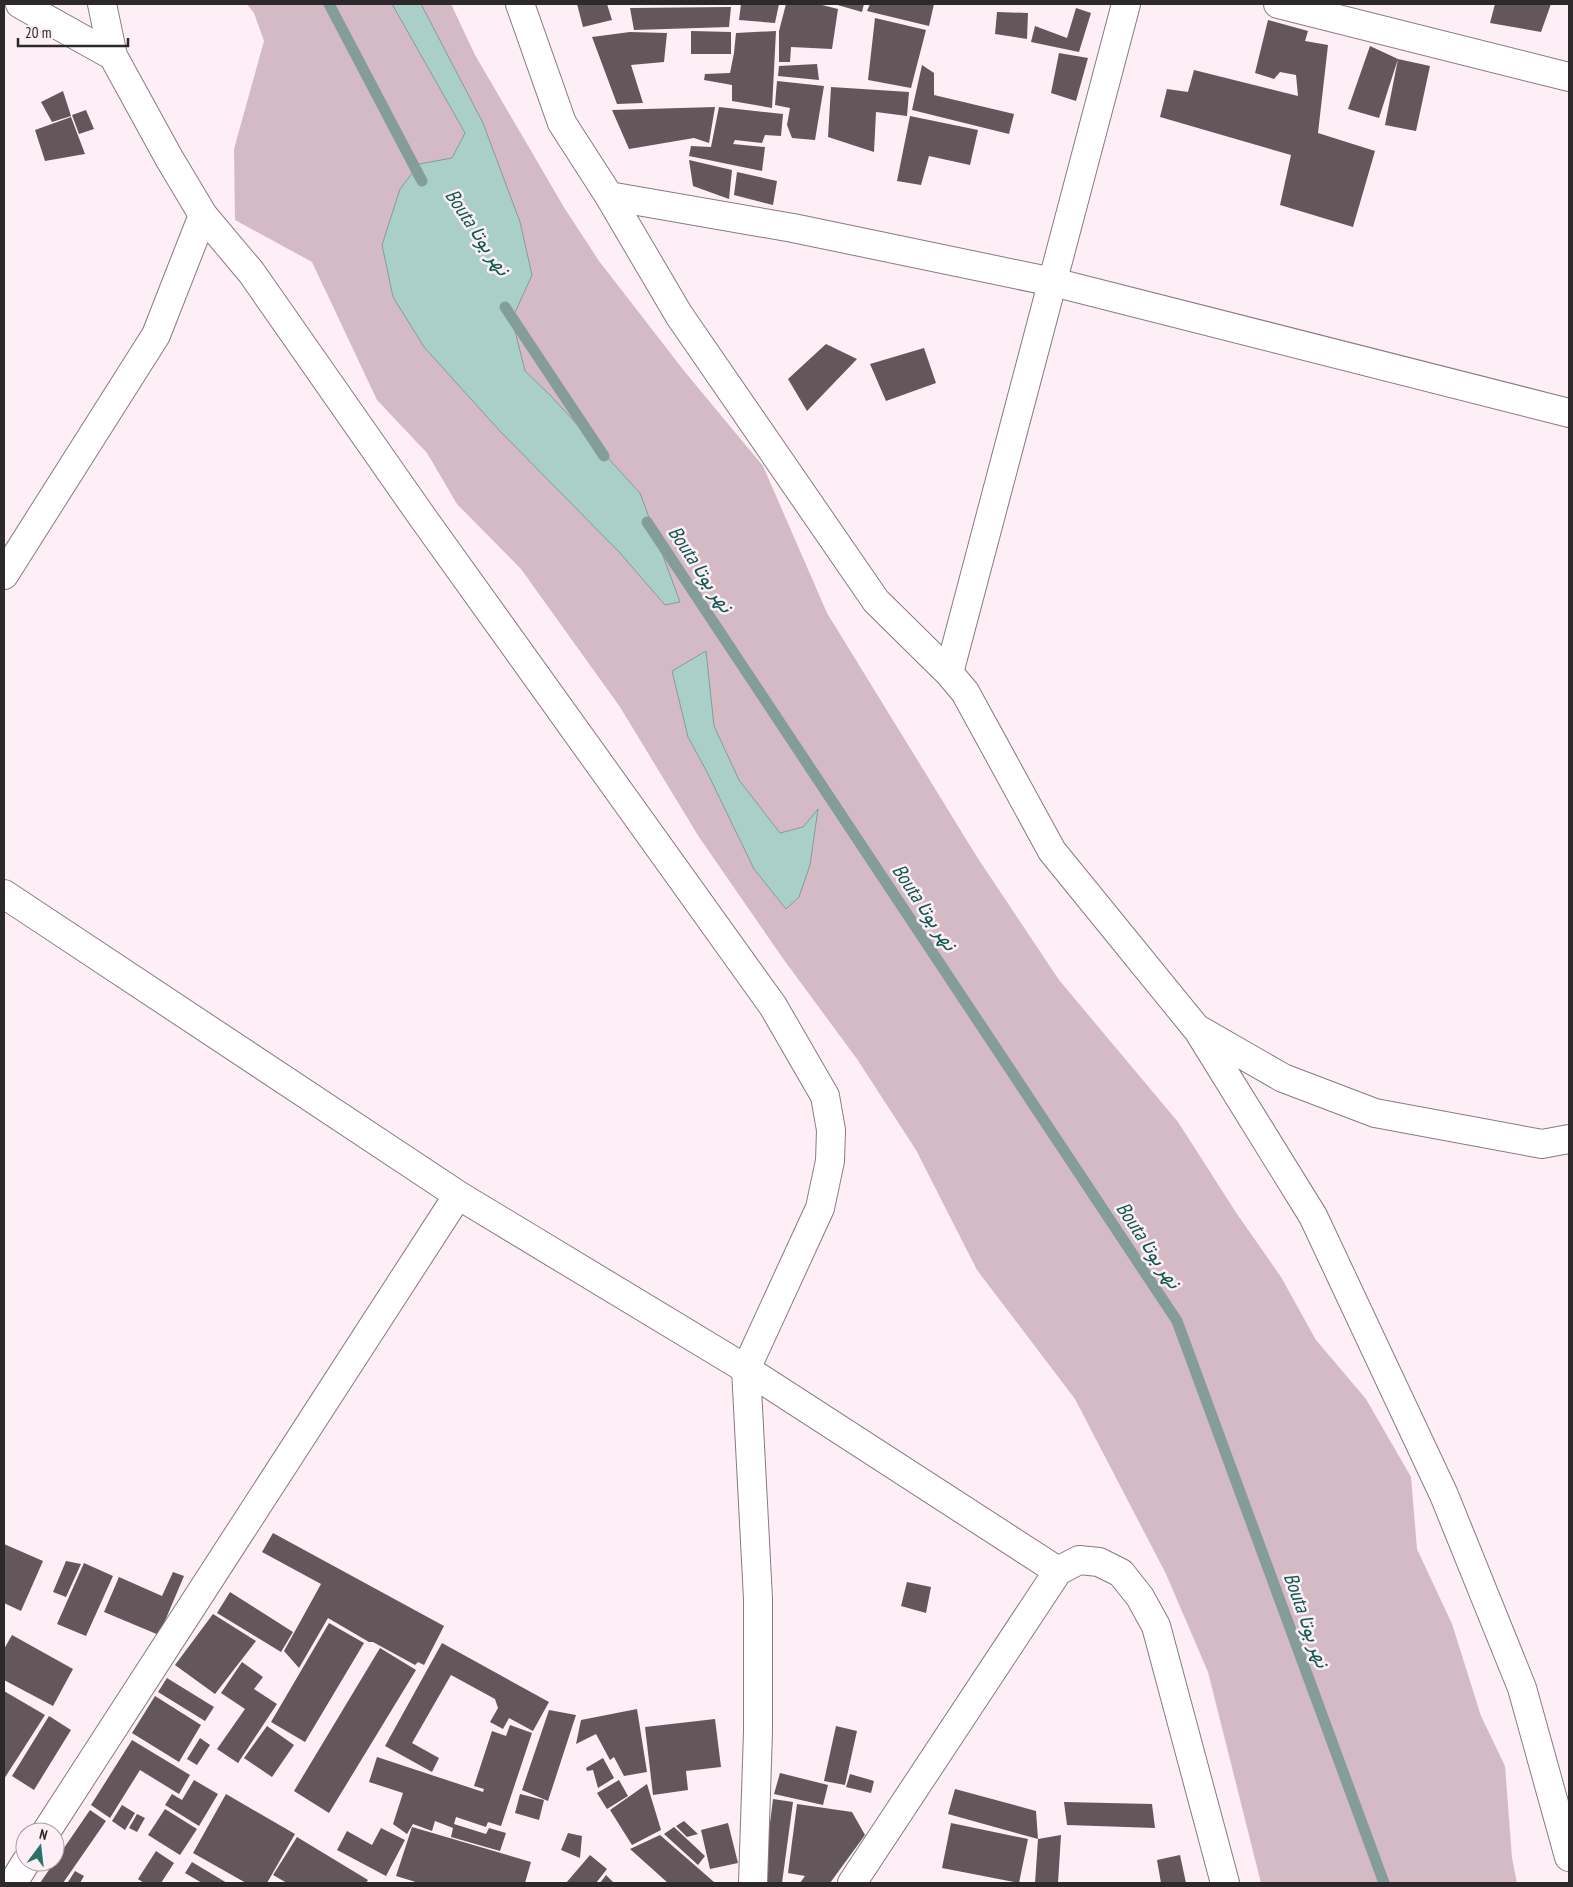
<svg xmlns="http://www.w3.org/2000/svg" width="1573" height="1887" viewBox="0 0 1573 1887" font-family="'PT Sans Narrow',Vazirmatn,sans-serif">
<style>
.green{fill:#d3bac5}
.water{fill:#a9cfc8;stroke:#849d99}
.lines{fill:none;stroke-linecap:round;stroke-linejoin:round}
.stream{stroke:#849d99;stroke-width:11}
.building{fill:#63575c}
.minor-casing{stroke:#877b80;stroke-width:30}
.minor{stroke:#fff;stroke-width:28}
.labels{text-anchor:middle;stroke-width:5;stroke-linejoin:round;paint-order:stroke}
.water-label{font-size:20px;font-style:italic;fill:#0b5951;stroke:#fdeff5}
</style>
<rect width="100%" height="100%" fill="#fdeff5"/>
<path class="green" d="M 247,4 L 451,4 L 475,55 L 565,209 L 599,261 L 685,372 L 763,466 L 827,613 L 977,857 L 1059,980 L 1178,1122 L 1237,1214 L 1281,1277 L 1316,1340 L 1366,1399 L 1411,1477 L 1417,1549 L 1452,1624 L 1481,1716 L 1505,1766 L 1512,1858 L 1517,1883 L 1261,1883 L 1208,1672 L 1166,1574 L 1075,1399 L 977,1270 L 916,1150 L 857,1059 L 784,960 L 699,837 L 620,707 L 521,569 L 457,504 L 427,453 L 377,400 L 312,262 L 235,220 L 234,149 L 264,41 L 254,13 Z"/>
<path class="water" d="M 392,4 L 421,4 L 483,123 L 520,222 L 532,275 L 512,319 L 525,371 L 551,396 L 640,493 L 680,602 L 665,605 L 620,553 L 499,430 L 424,347 L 393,297 L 382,245 L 400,189 L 419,164 L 452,158 L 465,133 Z
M 706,651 L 714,726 L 739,780 L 780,833 L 803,827 L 818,809 L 810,865 L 799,897 L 786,909 L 754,869 L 707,772 L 688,737 L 672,671 Z"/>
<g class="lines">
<path class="stream" d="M 329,4 L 422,181
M 505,307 L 604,456
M 647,522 L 1177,1321 L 1384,1883"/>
</g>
<path class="building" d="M 577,4 L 607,4 L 612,20 L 583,27 Z
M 741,4 L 779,4 L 775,23 L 739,20 Z
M 786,4 L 818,4 L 838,9 L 832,49 L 791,47 L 790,62 L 779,62 L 779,31 Z
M 834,4 L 864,4 L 862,12 Z
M 870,4 L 934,4 L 929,26 L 867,11 Z
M 1495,4 L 1551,4 L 1541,32 L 1490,23 Z
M 731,7 L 729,27 L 634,30 L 630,8 Z
M 1076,8 L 1091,13 L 1079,52 L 1031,42 L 1035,26 L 1067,38 Z
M 997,12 L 1028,13 L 1027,39 L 995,34 Z
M 875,18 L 926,30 L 911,88 L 868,80 Z
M 1268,20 L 1308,31 L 1305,41 L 1328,45 L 1318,133 L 1375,151 L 1353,227 L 1280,205 L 1291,155 L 1160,117 L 1167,89 L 1188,92 L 1194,70 L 1298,96 L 1296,75 L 1280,72 L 1274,79 L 1255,73 Z
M 691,31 L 731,32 L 731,54 L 691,54 Z
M 776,31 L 772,108 L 732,101 L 732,85 L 704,80 L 705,74 L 730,73 L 734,53 L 736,33 Z
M 630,32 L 667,33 L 664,62 L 631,65 L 643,103 L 617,104 L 592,37 Z
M 1370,46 L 1398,59 L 1379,118 L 1348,109 Z
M 1059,53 L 1088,58 L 1076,101 L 1051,93 Z
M 1398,59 L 1430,66 L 1416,131 L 1385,125 Z
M 817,64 L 819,80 L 778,76 L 779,66 Z
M 922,65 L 934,73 L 934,95 L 1014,114 L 1009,134 L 912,110 Z
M 777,81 L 824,86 L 815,140 L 792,138 L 787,125 L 790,108 L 775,105 Z
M 831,87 L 909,92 L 907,116 L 876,112 L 874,152 L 828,137 Z
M 63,91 L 71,116 L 52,122 L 41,102 Z
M 715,107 L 709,143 L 694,138 L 629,149 L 612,110 Z
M 719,107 L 783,114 L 781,136 L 765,135 L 762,143 L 735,140 L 733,144 L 765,147 L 762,171 L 689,156 L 691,146 L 711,147 Z
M 86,110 L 94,129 L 79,134 L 72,115 Z
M 910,116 L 978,130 L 970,165 L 929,156 L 921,185 L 897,181 Z
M 71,117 L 85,154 L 45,161 L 35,130 Z
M 689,160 L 732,170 L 729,199 L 693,186 Z
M 737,172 L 777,181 L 773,205 L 734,195 Z
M 826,344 L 857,359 L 807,411 L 788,379 Z
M 924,348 L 936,383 L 886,401 L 870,364 Z
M 273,1533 L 444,1626 L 424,1665 L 418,1662 L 415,1665 L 373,1642 L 369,1642 L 328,1618 L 299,1668 L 284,1651 L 321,1584 L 262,1552 Z
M 4,1544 L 43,1561 L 21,1611 L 4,1603 Z
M 66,1561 L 81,1564 L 66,1597 L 53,1592 Z
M 84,1563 L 113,1576 L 86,1636 L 57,1624 Z
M 173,1572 L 184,1576 L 159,1635 L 104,1612 L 119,1577 L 162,1596 Z
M 907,1582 L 931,1587 L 926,1613 L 901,1606 Z
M 230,1592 L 293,1632 L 281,1652 L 217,1613 Z
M 213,1614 L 256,1641 L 215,1694 L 175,1665 Z
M 329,1623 L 364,1643 L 305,1742 L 271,1722 Z
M 12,1635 L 73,1669 L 53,1706 L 4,1680 L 4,1649 Z
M 442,1643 L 549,1702 L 533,1731 L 509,1718 L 503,1729 L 490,1722 L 498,1708 L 495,1699 L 451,1675 L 412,1743 L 439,1758 L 432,1772 L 385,1746 Z
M 380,1648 L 416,1670 L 329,1813 L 294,1791 Z
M 242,1662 L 263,1677 L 254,1689 L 277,1704 L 238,1763 L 217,1749 L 245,1709 L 221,1693 Z
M 167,1678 L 214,1707 L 205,1721 L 158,1692 Z
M 4,1691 L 45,1715 L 4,1779 Z
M 155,1696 L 201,1725 L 179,1762 L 132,1733 Z
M 637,1709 L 647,1772 L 624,1776 L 614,1757 L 610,1760 L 596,1734 L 576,1744 L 581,1720 Z
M 549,1710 L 576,1715 L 548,1801 L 522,1790 Z
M 49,1716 L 71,1730 L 34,1790 L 12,1776 Z
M 715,1719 L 721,1767 L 686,1771 L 688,1790 L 653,1795 L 645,1727 Z
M 510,1725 L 532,1733 L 501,1826 L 488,1822 L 486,1827 L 456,1817 L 454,1824 L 486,1834 L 489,1828 L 506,1833 L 500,1851 L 451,1837 L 453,1828 L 435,1821 L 432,1831 L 413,1824 L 407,1834 L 393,1824 L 403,1793 L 369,1782 L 377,1757 L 483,1792 L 484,1789 L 474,1786 L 492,1731 L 506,1736 Z
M 267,1726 L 294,1745 L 272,1777 L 244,1758 Z
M 836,1726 L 857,1731 L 845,1785 L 824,1781 Z
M 200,1738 L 210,1745 L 197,1765 L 187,1759 Z
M 132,1740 L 190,1775 L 179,1794 L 140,1770 L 110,1818 L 91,1805 Z
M 603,1758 L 614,1778 L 598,1788 L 593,1770 L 587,1771 L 586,1768 Z
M 780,1773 L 828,1785 L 823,1805 L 774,1794 Z
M 850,1774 L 874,1781 L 871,1793 L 846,1787 Z
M 194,1780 L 218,1794 L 199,1826 L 165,1805 L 172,1794 L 182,1800 Z
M 619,1780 L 628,1796 L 607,1809 L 597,1793 Z
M 647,1784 L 661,1830 L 632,1845 L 610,1810 Z
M 955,1789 L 1036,1811 L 1038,1839 L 948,1814 Z
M 226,1794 L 295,1834 L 267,1883 L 246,1883 L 193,1853 Z
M 520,1794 L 544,1800 L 539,1820 L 515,1813 Z
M 773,1799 L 793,1802 L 782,1883 L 767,1883 L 764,1871 Z
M 1064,1802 L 1152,1804 L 1155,1828 L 1067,1825 Z
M 797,1804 L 852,1812 L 865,1835 L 830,1883 L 800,1883 L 805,1876 L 788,1873 Z
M 122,1805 L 135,1813 L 125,1830 L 112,1821 Z
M 165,1809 L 197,1829 L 180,1855 L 148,1835 Z
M 90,1810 L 106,1821 L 63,1883 L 40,1883 Z
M 137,1814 L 145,1818 L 137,1832 L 129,1828 Z
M 684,1821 L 698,1834 L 687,1837 L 676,1826 Z
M 728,1823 L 738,1863 L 710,1869 L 701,1830 Z
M 951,1823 L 1028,1839 L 1019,1883 L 942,1868 Z
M 412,1827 L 531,1862 L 525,1883 L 419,1883 L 396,1876 Z
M 674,1827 L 705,1856 L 698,1865 L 664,1834 Z
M 381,1828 L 405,1840 L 386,1876 L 337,1850 L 347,1831 L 372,1845 Z
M 568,1833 L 582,1836 L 580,1858 L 561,1850 Z
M 660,1835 L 714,1882 L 668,1883 L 630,1849 Z
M 1061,1835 L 1058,1883 L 1035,1883 L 1038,1839 Z
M 297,1837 L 368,1880 L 366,1883 L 287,1883 L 273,1875 Z
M 156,1851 L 174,1863 L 161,1883 L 144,1883 L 138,1879 Z
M 590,1855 L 607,1869 L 596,1883 L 566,1883 Z
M 1180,1855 L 1186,1883 L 1161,1883 L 1157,1860 Z
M 192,1862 L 227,1883 L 202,1883 L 185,1873 Z
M 75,1871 L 84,1876 L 80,1883 L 68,1882 Z
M 606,1875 L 614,1883 L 600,1883 Z"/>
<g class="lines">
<g class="minor-casing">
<path id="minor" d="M 20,4 L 113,56
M 102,4 L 113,56 L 169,158 L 203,215 L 251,272 L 423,518 L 773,1006 L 825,1096 L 831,1130 L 830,1161 L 820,1208 L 746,1369 L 758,1599 L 758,1732 L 753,1883
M 520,4 L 562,123 L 609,196 L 679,315 L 876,601 L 949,673 L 965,692 L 1052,851 L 1196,1028 L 1283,1078 L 1375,1113 L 1542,1144 L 1569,1139
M 1278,4 L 1569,77
M 609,196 L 793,228 L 1053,282 L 1569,413
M 4,575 L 156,335 L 203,215
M 949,673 L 1126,4
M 4,894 L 458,1195 L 746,1369 L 1058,1571 L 1079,1560 L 1099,1562 L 1121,1573 L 1140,1597 L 1156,1626 L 1225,1883
M 1199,1032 L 1313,1216 L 1444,1495 L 1522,1688 L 1569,1857
M 46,1832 L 458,1195
M 13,1883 L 26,1862
M 852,1883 L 1058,1571"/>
</g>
<use href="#minor" class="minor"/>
</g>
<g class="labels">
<g class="water-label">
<text transform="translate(478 232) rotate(56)" y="7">Bouta نهر بوتا</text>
<text transform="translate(701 569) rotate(56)" y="7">Bouta نهر بوتا</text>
<text transform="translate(925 907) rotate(56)" y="7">Bouta نهر بوتا</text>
<text transform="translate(1149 1245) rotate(56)" y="7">Bouta نهر بوتا</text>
<text transform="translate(1307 1620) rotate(70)" y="7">Bouta نهر بوتا</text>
</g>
</g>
<rect width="1573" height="1887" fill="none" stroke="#2d282a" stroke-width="10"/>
<g transform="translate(40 1847) rotate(15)"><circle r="24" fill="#fdeff5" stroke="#aa9fa4"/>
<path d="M0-4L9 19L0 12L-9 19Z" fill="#2c7269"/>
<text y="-8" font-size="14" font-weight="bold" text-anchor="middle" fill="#2d282a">N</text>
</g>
<path d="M18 38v8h110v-8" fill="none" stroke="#2d282a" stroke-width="2.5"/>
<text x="25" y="38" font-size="15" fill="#2d282a" stroke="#fdeff5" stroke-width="4" paint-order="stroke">20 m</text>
</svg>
